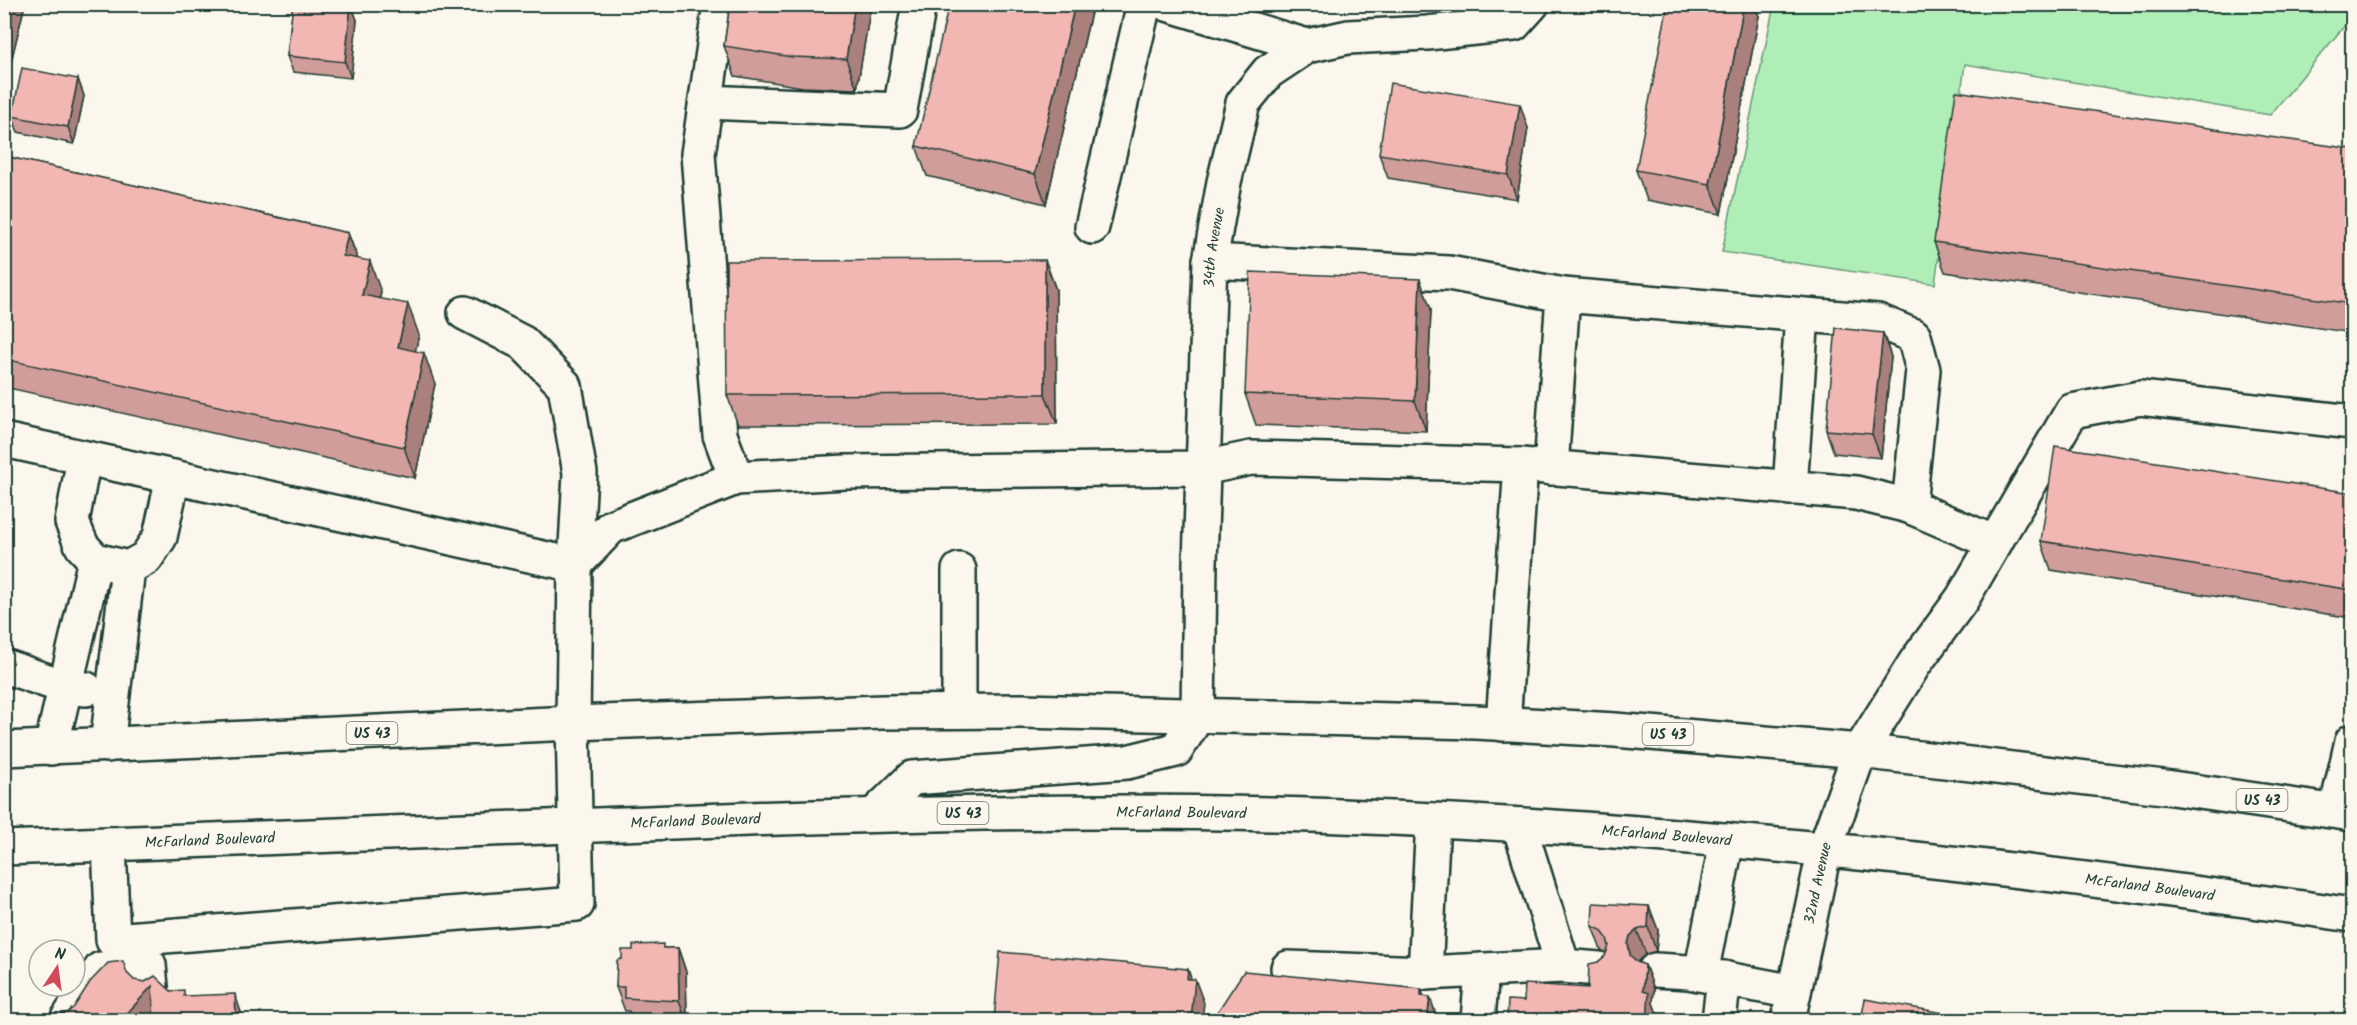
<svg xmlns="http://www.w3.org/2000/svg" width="2357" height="1025" viewBox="0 0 2357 1025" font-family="Kalam,sans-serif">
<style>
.green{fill:#afefb7;stroke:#679676;stroke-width:1.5}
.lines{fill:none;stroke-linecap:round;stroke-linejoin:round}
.minor-casing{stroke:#1f3d34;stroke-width:38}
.highway-casing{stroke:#1f3d34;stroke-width:38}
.minor{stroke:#fbf7ec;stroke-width:33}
.highway{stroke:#fbf7ec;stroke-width:33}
.wall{fill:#d19d9a;stroke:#1f3d34;stroke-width:1.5}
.shaded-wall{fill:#aa807d;stroke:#1f3d34;stroke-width:1.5}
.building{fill:#f3b7b3;stroke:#1f3d34;stroke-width:1.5}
.labels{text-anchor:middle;stroke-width:6;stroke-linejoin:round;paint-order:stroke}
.shield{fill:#fbf7ec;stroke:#61756b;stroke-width:1.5}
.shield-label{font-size:14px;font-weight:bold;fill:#1f3d34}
.street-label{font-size:15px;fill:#1f3d34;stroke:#fbf7ec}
</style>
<rect width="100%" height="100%" fill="#fbf7ec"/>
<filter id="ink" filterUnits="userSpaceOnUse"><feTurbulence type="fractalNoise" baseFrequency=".0167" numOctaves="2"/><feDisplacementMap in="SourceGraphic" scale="12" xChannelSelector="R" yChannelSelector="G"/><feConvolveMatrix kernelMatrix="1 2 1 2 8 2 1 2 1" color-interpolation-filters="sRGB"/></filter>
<g filter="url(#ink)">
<path class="green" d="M 1774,5 L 2352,5 L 2352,17 L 2270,115 L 1965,64 L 1935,284 L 1722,252 Z"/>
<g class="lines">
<g class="minor-casing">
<g id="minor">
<path d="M 720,4 L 698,154 L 720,435 L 736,478"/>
<path d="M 1167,4 L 1307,46"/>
<path d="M 706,102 L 900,110 L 919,4"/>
<path d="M 1092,227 L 1144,4"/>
<path d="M 1210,261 L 1449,273 L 1563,295 L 1878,321 L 1914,336 L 1923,370 L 1909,506"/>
<path d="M 4,440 L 575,565 L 611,527 L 736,478 L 846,472 L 1203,468 L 1251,458 L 1521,465 L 1856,493 L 1909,506 L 1995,543"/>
<path d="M 84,458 L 72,522 L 82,546 L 95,560 L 128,568 L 146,558 L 160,537 L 173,477"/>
<path d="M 1551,468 L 1563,295"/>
<path d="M 1790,488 L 1802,315"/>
<path d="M 4,666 L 65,687 L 86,689"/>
<path d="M 959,711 L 959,570"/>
<path id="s1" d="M 1198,715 L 1200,563 L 1210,261 L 1224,182 L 1243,103 L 1268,72 L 1307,46 L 1348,37 L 1427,33 L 1514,24 L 1532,4"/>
<path d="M 1503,724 L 1521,465"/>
<path d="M 107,745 L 128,568"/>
<path d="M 51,748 L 95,560"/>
<path d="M 2336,811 L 2352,741"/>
<path d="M 1519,825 L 1563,966 L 1599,969"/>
<path d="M 109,844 L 113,940 L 577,904 L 573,723 L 575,565 L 580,473 L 565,386 L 523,343 L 465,313"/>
<path d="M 1288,968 L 1425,973 L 1563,966"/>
<path d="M 1655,970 L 1689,972 L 1794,992"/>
<path d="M 1425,973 L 1433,820"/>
<path d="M 1701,974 L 1727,840"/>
<path d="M 67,1020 L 101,969 L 149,965 L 151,987"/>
<path d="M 1478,1020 L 1482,970"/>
<path d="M 1719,1020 L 1724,978"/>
<path id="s2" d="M 1788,1020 L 1825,848 L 1860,751 L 1915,663 L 1962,599 L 2072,411 L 2140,398 L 2352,422"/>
</g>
</g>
<g class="highway-casing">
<g id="highway">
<path d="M 4,749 L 573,723 L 883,712 L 1021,711 L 1476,722 L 1615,730 L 1860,751 L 2172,788 L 2352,814"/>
<path d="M 874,815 L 912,778 L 1127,762 L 1176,750 L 1198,715"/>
<path id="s3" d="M 4,848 C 253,839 501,827 749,819 C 907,814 1065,810 1222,813 C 1601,819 1978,861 2352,915"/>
</g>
</g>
<use href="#minor" class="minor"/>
<use href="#highway" class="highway"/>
</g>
<path class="wall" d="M 4,4 L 25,4 L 9,70 L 4,69 Z
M 293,4 L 351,4 L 357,20 L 351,78 L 293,72 L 287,56 Z
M 730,4 L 871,4 L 857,89 L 803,87 L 735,76 L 724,46 Z
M 1093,4 L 1046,204 L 927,176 L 916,146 Z
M 1755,6 L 1759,16 L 1721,214 L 1647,200 L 1636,170 Z
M 78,79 L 84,96 L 74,144 L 18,132 L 12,116 Z
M 1528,128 L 1517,199 L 1388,178 L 1379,154 Z
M 2352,149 L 2352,333 L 1945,272 L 1934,242 Z
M 4,156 L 348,233 L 358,259 L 381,292 L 380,298 L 419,335 L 415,351 L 435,384 L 415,478 L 4,387 Z
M 1045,260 L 1056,290 L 1057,424 L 738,425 L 727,395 Z
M 1431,309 L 1426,431 L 1256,425 L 1245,394 Z
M 1883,333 L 1891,357 L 1881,458 L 1834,453 L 1826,430 Z
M 2352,493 L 2352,618 L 2051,570 L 2041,541 Z
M 1649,906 L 1658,930 L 1656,951 L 1646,954 L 1639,960 L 1638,963 L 1645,965 L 1654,989 L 1653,1003 L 1658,1017 L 1658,1020 L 1507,1020 L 1524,1001 L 1588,988 L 1598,962 L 1605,956 L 1607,953 L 1601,950 L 1592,926 Z
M 664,948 L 678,948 L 686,972 L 687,1020 L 632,1020 L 629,1011 L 625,1011 L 616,987 L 622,959 L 633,950 Z"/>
<path class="shaded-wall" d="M 10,4 L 25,4 L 9,70 L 4,56 L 4,30 Z
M 351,4 L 357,20 L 351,78 L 345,62 Z
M 855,4 L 871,4 L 857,89 L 846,59 Z
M 1075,4 L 1093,4 L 1046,204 L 1035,174 Z
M 1744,4 L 1756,4 L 1755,6 L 1759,16 L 1721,214 L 1710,184 Z
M 78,79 L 84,96 L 74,144 L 68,127 Z
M 1520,104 L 1528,128 L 1517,199 L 1508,175 Z
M 348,233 L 359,263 L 343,256 Z
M 1045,260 L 1056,290 L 1057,424 L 1045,394 Z
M 370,261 L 381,292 L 374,325 L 362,295 Z
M 1420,279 L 1431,309 L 1426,431 L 1415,401 Z
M 408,304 L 419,335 L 409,378 L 398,347 Z
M 1883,333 L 1891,357 L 1881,458 L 1872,434 Z
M 424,353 L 435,384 L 415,478 L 404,447 Z
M 1649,906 L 1658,930 L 1656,951 L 1648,927 Z
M 1637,930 L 1646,954 L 1639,960 L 1636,968 L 1630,955 L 1628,944 L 1630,936 Z
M 678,948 L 686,972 L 687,1020 L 686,1020 L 679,1001 Z
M 1645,965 L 1654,989 L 1653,1003 L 1658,1017 L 1658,1020 L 1647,1020 L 1643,991 Z
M 1188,969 L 1194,987 L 1195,979 L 1204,1003 L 1202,1020 L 1191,1020 L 1187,979 Z
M 152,986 L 161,1010 L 151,1020 L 121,1020 Z
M 1421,989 L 1429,1008 L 1430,997 L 1438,1020 L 1427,1020 L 1421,996 Z
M 235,994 L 243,1018 L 243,1020 L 236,1020 Z"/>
<path class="building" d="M 4,4 L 10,4 L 4,30 Z
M 293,4 L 351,4 L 345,62 L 287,56 Z
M 730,4 L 855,4 L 846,59 L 792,57 L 724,46 Z
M 949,4 L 1075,4 L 1035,174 L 916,146 Z
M 1668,4 L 1744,4 L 1710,184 L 1636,170 Z
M 22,68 L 78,79 L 68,127 L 12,116 Z
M 1390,83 L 1520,104 L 1508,175 L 1379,154 Z
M 1956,91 L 2352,149 L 2352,304 L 1934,242 Z
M 4,156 L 348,233 L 343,256 L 370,261 L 362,295 L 408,304 L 398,347 L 424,353 L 404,447 L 4,359 Z
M 1045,260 L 1045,394 L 727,395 L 726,261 Z
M 1250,272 L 1420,279 L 1415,401 L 1245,394 Z
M 1836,328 L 1883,333 L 1872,434 L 1826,430 Z
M 2055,446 L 2352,493 L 2352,590 L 2041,541 Z
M 1593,903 L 1649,906 L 1648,927 L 1637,930 L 1630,936 L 1628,944 L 1630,955 L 1637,962 L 1645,965 L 1643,991 L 1649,993 L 1647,1020 L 1507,1020 L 1508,1000 L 1524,1001 L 1525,984 L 1588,988 L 1589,964 L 1598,962 L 1605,956 L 1609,946 L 1607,938 L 1601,930 L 1592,926 Z
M 663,944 L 663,948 L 678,948 L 679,1001 L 624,998 L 624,987 L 616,987 L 617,960 L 622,959 L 622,950 L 633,950 L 633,945 Z
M 1000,952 L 1188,969 L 1187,979 L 1195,979 L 1191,1020 L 994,1020 Z
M 123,961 L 127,973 L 134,980 L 145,982 L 155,976 L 171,991 L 184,990 L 184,996 L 235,994 L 236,1020 L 154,1020 L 152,986 L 121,1020 L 55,1020 L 61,1014 L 67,1013 L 74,1007 L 90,982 L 108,963 Z
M 1244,971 L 1421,989 L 1421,996 L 1430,997 L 1427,1020 L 1212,1020 Z
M 1865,999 L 1955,1015 L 1954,1017 L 1972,1020 L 1861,1020 Z"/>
</g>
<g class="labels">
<g class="shield">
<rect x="346.5" y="722" width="51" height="22" rx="4.5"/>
<rect x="1642.5" y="723" width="51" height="22" rx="4.5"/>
<rect x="2236.5" y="789" width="51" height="22" rx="4.5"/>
<rect x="937.5" y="802" width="51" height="22" rx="4.5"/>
</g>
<g class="shield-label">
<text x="372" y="738">US 43</text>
<text x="1668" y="739">US 43</text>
<text x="2262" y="805">US 43</text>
<text x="963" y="818">US 43</text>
</g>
<g class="street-label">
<text dy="5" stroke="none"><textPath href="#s1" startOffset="468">34th Avenue</textPath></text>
<text dy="5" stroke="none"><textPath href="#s3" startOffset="1178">McFarland Boulevard</textPath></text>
<text dy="5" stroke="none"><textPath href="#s3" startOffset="692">McFarland Boulevard</textPath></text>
<text dy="5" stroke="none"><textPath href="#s3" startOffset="1664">McFarland Boulevard</textPath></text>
<text dy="5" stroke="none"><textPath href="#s3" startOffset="206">McFarland Boulevard</textPath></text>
<text dy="5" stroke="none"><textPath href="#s2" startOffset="140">32nd Avenue</textPath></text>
<text dy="5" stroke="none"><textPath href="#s3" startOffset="2150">McFarland Boulevard</textPath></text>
</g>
</g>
<rect width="2357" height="1025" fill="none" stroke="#fbf7ec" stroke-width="24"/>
<rect x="12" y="12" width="2333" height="1001" fill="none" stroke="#1f3d34" stroke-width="2" filter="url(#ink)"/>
<g transform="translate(57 968) rotate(13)"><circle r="28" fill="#fbf7ec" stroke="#a3ada2" stroke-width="1.5"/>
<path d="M0-4.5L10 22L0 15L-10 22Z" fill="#d1495b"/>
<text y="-9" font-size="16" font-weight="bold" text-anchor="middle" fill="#1f3d34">N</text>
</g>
</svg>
